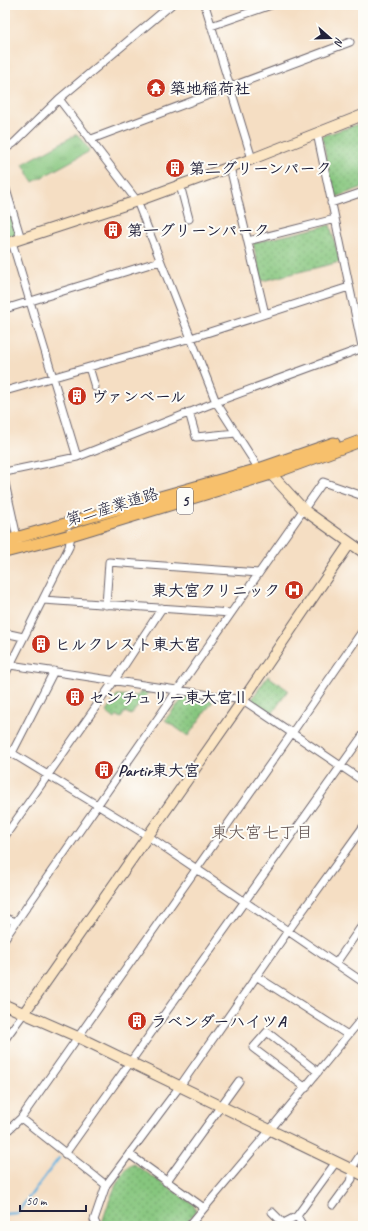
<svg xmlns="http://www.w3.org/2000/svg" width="368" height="1231" viewBox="0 0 368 1231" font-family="Caveat,'Klee One',sans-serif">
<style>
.grass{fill:url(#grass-tufts);stroke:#54745c}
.park{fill:url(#park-dots);stroke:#54745c}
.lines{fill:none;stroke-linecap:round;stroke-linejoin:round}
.stream{stroke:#66b1de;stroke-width:2.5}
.street-casing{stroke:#6c646b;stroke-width:9}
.secondary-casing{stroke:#6c646b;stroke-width:12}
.primary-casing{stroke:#6c646b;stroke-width:13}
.street{stroke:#fff;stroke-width:7}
.secondary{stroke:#fce6c4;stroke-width:10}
.primary{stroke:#f7c06c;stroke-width:11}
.labels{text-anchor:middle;stroke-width:4;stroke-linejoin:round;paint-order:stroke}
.shield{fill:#fdfcf7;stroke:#646373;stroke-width:1}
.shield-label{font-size:15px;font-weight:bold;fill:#22223b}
.poi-label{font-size:16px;font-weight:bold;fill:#22223b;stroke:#fdfcf7;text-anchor:start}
.street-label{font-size:16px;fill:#22223b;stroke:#fdfcf7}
.neighbourhood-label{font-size:17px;fill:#60514f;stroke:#fdfcf7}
</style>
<defs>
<pattern id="grass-tufts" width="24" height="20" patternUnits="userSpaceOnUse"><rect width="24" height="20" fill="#86c67e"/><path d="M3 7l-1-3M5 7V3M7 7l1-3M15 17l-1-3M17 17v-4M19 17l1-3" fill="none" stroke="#6da068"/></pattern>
<pattern id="park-dots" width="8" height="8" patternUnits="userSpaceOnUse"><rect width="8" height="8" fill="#86c67e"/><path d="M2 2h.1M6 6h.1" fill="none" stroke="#6da068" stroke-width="1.8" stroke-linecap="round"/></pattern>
</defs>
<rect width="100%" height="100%" fill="#fdfcf7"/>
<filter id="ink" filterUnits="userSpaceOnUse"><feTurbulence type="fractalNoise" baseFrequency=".025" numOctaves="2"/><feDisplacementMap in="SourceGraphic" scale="8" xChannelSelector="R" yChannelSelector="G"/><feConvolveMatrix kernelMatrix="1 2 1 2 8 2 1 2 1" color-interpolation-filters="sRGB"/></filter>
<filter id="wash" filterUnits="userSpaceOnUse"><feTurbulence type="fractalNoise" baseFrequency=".012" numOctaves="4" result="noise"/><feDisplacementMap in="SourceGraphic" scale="16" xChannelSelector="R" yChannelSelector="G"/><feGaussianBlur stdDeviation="0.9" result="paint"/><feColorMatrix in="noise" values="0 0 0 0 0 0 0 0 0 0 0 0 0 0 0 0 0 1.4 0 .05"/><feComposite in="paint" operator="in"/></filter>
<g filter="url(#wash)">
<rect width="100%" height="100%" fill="#f5dec3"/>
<path class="grass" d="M 77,134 L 89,149 L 88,152 L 33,182 L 23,164 Z"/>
<path class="park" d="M 362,123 L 363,187 L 334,198 L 322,136 Z
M 5,200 L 17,236 L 5,240 Z
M 330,225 L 340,262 L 262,281 L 253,243 Z
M 268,676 L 288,690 L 272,714 L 253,701 L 253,697 Z
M 140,692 L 149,692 L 131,715 L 125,712 L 121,718 L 117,716 L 115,719 L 106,712 L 117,695 L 138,696 Z
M 184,697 L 213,701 L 188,736 L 165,720 Z
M 134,1164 L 193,1204 L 196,1210 L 184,1226 L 101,1226 C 106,1211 118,1168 134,1164 Z"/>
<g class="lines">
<path class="stream" d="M 5,1214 L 17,1213 L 59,1158"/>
</g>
</g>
<g filter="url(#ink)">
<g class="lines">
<g class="street-casing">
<path id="street" d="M 205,5 L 252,159
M 211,26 L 271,5
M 59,99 L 137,201 L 216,402 L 259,469
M 317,133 L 363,351
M 89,140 L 350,42
M 5,149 L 14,143 L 59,99 L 171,5
M 230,167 L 265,314
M 180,185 L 189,219
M 5,186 L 21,239
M 331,203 L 363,192
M 248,241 L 335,219
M 12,242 L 77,457
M 5,309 L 160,261
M 89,367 L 95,387
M 5,391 L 191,338 L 349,287
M 189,412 L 196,437 L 236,433
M 5,472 L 77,457 L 216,402 L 363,348
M 5,483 L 18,542
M 43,600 L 231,613
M 106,605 L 109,562 L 259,573
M 5,633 L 23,637
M 10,665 L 243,700 L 363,781
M 5,675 L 69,547 L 71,535 L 70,532
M 5,749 L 148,836 L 363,982
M 12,753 L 54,671
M 5,836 L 114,681 L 162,608
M 5,918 L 16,922
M 5,938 L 259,573 L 323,482 L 363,496
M 336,963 L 363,924
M 256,976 L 348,1035
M 5,1039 L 24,1013
M 306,1088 L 253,1048 L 267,1032 L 318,1072
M 21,1118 L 106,1185
M 5,1133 L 21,1118 L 292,733 L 363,630
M 65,1154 L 363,735
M 129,1154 L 204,1208
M 166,1182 L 239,1081
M 333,1205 L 352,1179 L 351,1169 L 363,1151
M 272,1212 L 283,1223
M 297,1216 L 303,1226
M 97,1226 L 94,1220 L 106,1185 L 180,1086 L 288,931 L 363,827
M 189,1226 L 270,1130 L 363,1017
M 278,1226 L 297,1216 L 336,1162"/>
</g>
<g class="secondary-casing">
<path id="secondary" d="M 5,244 L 137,201 L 252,159 L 363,115
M 265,472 L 271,474 L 304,510 L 363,552
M 5,1005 L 78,1037 L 363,1175
M 24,1013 L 243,700 L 350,543"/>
</g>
<g class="primary-casing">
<path id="primary" d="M 5,541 L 259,469 L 334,443
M 5,552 L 71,535 L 271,474 L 363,440"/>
</g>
<use href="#street" class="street"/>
<use href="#secondary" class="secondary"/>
<use href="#primary" class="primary"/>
</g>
</g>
<defs>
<g id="temple-disc" transform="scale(1)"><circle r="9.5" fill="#c8321e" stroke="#fdfcf7"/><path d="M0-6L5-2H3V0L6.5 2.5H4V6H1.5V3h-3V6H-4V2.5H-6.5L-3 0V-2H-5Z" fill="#fff"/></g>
<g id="building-disc" transform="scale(1)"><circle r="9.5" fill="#c8321e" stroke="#fdfcf7"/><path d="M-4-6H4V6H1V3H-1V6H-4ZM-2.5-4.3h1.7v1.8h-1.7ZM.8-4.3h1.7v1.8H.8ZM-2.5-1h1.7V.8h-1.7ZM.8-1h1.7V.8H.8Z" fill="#fff"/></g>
<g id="hospital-disc" transform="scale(1)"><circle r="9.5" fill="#c8321e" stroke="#fdfcf7"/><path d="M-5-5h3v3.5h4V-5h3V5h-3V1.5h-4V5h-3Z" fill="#fff"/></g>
</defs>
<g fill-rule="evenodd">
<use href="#temple-disc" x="156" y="88"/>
<use href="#building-disc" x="175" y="168"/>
<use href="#building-disc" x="113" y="230"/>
<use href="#building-disc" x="77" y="396"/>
<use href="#hospital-disc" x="294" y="590"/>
<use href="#building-disc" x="41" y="644"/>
<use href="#building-disc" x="75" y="697"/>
<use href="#building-disc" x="104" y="770"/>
<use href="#building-disc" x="137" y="1021"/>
</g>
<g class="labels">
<rect class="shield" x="177" y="488" width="16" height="26" rx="3"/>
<g class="shield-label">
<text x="185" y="506">5</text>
</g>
<g class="poi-label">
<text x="170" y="94">築地稲荷社</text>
<text x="189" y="174">第二グリーンパーク</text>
<text x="127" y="236">第一グリーンパーク</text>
<text x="91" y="402">ヴァンベール</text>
<text x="280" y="596" text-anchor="end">東大宮クリニック</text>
<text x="55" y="650">ヒルクレスト東大宮</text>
<text x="89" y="703">センチュリー東大宮Ⅱ</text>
<text x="118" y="776">Partir東大宮</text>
<text x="151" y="1027">ラベンダーハイツA</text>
</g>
<g class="street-label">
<text transform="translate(112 506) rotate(-17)" y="6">第二産業道路</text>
</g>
<g class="neighbourhood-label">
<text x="262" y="838">東大宮七丁目</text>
</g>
</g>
<rect width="368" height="1231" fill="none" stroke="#fdfcf7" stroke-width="20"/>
<g transform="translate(330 38) rotate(110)" stroke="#fdfcf7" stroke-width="3" paint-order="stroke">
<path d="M0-3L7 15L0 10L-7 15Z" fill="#22223b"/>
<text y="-6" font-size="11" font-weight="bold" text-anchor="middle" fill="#22223b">N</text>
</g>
<path d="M20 1205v6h66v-6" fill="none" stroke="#22223b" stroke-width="2"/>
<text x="26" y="1205" font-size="12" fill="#22223b" stroke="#fdfcf7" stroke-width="3" paint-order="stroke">50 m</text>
</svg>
